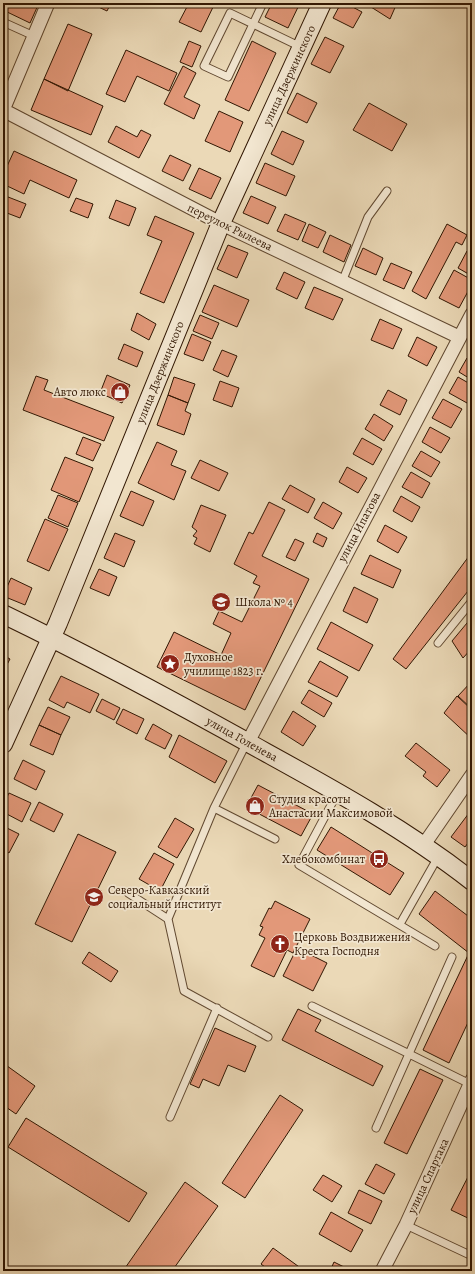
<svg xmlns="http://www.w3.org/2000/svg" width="475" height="1274" viewBox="0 0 475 1274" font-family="Alegreya,serif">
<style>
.building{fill:#e29879;stroke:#311703}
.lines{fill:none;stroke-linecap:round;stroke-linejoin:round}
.lane-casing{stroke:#604830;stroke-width:9}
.street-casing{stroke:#604830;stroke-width:15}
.secondary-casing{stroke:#311703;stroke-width:20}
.lane{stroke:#f2e6d0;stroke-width:7}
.street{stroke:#f2e6d0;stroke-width:13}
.secondary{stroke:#f2e6d0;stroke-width:18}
.labels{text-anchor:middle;stroke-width:3.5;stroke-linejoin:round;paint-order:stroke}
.street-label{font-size:12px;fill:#311703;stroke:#f2e6d0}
.poi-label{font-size:12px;fill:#311703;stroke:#f2e6d0;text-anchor:start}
</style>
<rect width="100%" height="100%" fill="#ebd9b7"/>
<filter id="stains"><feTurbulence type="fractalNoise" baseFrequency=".005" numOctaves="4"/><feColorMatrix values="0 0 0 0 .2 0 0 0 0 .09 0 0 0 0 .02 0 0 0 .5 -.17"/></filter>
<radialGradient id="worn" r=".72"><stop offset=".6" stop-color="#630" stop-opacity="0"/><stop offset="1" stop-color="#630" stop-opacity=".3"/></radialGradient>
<path class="building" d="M 3,3 L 39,3 L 30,23 L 3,10 Z
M 90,3 L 111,3 L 107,11 Z
M 189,3 L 215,3 L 201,32 L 179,22 Z
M 272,3 L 300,3 L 288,28 L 265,17 Z
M 341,3 L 345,3 L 362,12 L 353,28 L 333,18 Z
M 373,3 L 397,3 L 390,19 L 371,7 Z
M 68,24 L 92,34 L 68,91 L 44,79 Z
M 325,37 L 344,46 L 330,73 L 311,64 Z
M 189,41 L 201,46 L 192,67 L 180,62 Z
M 252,41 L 276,53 L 249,111 L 225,100 Z
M 126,50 L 177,73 L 169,91 L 137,76 L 125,102 L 106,94 Z
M 183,66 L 196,73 L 184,97 L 200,105 L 194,119 L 164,104 Z
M 44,79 L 103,106 L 91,135 L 31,110 Z
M 297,93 L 317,103 L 307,123 L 287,113 Z
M 369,103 L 407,124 L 392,151 L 353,130 Z
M 219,111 L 243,122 L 230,152 L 205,141 Z
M 116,126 L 137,137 L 141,130 L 151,135 L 139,158 L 108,142 Z
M 282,131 L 304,141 L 293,165 L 271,154 Z
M 14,151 L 77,180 L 69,198 L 30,180 L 24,194 L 3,184 L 3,175 Z
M 170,155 L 191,165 L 183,181 L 162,171 Z
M 265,163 L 295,176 L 286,196 L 256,183 Z
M 199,168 L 221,178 L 211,199 L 189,189 Z
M 3,195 L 26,204 L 20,218 L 7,213 L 3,224 Z
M 251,196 L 276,207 L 268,224 L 243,213 Z
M 76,198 L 93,204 L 88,218 L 70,211 Z
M 116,200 L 136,208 L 129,226 L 109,218 Z
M 285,214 L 306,223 L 298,240 L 277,231 Z
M 155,216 L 194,233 L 164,303 L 140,293 L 162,241 L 147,235 Z
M 309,224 L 326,232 L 318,248 L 302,241 Z
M 447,224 L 467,235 L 462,245 L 456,242 L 426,299 L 412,291 Z
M 330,235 L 351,245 L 344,262 L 323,252 Z
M 228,245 L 248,253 L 237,278 L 217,269 Z
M 363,248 L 383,258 L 376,275 L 355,266 Z
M 467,251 L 472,254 L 472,276 L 458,268 Z
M 391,263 L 412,272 L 404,289 L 383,280 Z
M 454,270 L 472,280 L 472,284 L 459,308 L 439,298 Z
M 284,272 L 305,282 L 297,299 L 276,289 Z
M 214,285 L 249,300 L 237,327 L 202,312 Z
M 314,287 L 343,299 L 333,320 L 305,308 Z
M 137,313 L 156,324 L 149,340 L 131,330 Z
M 200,315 L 219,323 L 212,339 L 193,331 Z
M 380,319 L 402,329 L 393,349 L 371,340 Z
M 192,334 L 211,342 L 203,361 L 184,354 Z
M 417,337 L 437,347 L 427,366 L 408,356 Z
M 124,344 L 143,352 L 137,367 L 118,359 Z
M 222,350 L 237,356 L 228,377 L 213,370 Z
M 467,358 L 472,361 L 472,380 L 459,372 Z
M 107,375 L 130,385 L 122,403 L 100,393 Z
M 36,376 L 48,380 L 44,390 L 114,417 L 104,441 L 23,410 Z
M 174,377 L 195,384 L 188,403 L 168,395 Z
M 458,377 L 472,385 L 472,394 L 467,403 L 449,393 Z
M 220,381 L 239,388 L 232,407 L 213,400 Z
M 388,390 L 407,400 L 400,415 L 380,405 Z
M 168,395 L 188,403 L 185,411 L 191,414 L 184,435 L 157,425 Z
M 443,399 L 462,409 L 451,428 L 432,418 Z
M 374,414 L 393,426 L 384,441 L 365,429 Z
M 430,427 L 450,438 L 441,453 L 422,442 Z
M 83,437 L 101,444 L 93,461 L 76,454 Z
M 362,438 L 382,449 L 373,465 L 353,454 Z
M 157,442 L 177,451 L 171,465 L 186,471 L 174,500 L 138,483 Z
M 421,451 L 440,462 L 431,477 L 412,466 Z
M 65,457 L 93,468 L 79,502 L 51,490 Z
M 200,460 L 228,473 L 219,491 L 191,478 Z
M 347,467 L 367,478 L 358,493 L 339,482 Z
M 411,472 L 430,483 L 422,498 L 402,487 Z
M 290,485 L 315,499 L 308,513 L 282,499 Z
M 131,491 L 154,501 L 143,526 L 120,516 Z
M 58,495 L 78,503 L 68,527 L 48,518 Z
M 401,496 L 420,507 L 412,522 L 393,511 Z
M 269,502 L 285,510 L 262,556 L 309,579 L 245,710 L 157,667 L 174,632 L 221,655 L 231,633 L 213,624 L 219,611 L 242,622 L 260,586 L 253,583 L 257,576 L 234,564 L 249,532 L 253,534 Z
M 323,502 L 342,513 L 333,529 L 314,518 Z
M 201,505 L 226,515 L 210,552 L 194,544 L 197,538 L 193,536 L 197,531 L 192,527 Z
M 45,519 L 68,529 L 49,571 L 27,561 Z
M 385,525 L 407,537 L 398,553 L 377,541 Z
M 115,533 L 135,541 L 124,567 L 104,558 Z
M 317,533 L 327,538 L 323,547 L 313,542 Z
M 295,539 L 304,543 L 295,561 L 286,557 Z
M 472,552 L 472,586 L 406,669 L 393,659 Z
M 370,555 L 401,570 L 393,588 L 361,574 Z
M 99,569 L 117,577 L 109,596 L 90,588 Z
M 11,578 L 32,588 L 25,605 L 3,596 Z
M 354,587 L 378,599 L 367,623 L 343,611 Z
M 472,617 L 472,648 L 463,658 L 452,641 Z
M 331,622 L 373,645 L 359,671 L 317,649 Z
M 3,655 L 10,659 L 3,672 Z
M 320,661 L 348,677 L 337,697 L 308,682 Z
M 61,676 L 99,694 L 90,713 L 67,702 L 64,708 L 49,700 Z
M 472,681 L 472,709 L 458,696 Z
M 309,690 L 332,703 L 324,717 L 301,703 Z
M 457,696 L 472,710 L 472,739 L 444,713 Z
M 102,699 L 120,708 L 114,720 L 96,711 Z
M 48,707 L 70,717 L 61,735 L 39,725 Z
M 123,709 L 144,719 L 137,734 L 116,723 Z
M 293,711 L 316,726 L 303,746 L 281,732 Z
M 153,724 L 172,735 L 165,749 L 145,739 Z
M 39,725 L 61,735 L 53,755 L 30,745 Z
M 179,735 L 227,761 L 215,783 L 169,757 Z
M 416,743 L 450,770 L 437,787 L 423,776 L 426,772 L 405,756 Z
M 23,760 L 45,771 L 36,790 L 14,779 Z
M 258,785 L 313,814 L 301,836 L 246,807 Z
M 9,793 L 31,803 L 22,822 L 3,812 L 3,805 Z
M 39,802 L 63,814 L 54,832 L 30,820 Z
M 472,809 L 472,838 L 465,847 L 451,837 Z
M 175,818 L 194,829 L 177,858 L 158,847 Z
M 3,826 L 19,834 L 9,853 L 3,849 Z
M 331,827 L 404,873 L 390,895 L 317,850 Z
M 78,834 L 116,852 L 72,942 L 35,924 Z
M 154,853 L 174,864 L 160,891 L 139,879 Z
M 435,891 L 472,919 L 472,952 L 469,953 L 419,914 Z
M 275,901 L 310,919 L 293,953 L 287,950 L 274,977 L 251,966 L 265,938 L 259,935 L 263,927 L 260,926 L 269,908 L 271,909 Z
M 297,948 L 327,963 L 313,991 L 283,976 Z
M 89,952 L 118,971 L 111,982 L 82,963 Z
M 472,952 L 472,1014 L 449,1063 L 423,1050 L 469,953 Z
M 298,1009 L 321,1020 L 315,1031 L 383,1066 L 373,1086 L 282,1040 Z
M 215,1028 L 256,1046 L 245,1072 L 228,1065 L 219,1086 L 203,1079 L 199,1088 L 190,1084 Z
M 3,1063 L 35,1086 L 16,1114 L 3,1105 Z
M 420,1069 L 443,1080 L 407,1154 L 384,1143 Z
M 280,1095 L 303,1110 L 245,1198 L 222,1183 Z
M 26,1118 L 147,1193 L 129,1222 L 8,1147 Z
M 376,1164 L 395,1174 L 384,1194 L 365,1184 Z
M 472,1169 L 472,1220 L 451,1210 Z
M 323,1175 L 342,1186 L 332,1202 L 313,1190 Z
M 185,1182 L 218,1206 L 172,1271 L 123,1271 Z
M 359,1190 L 382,1201 L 371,1224 L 348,1213 Z
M 331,1212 L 363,1230 L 351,1252 L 319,1234 Z
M 273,1248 L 302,1269 L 301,1271 L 270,1271 L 261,1264 Z
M 334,1262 L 348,1269 L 348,1271 L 330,1271 Z"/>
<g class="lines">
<g class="lane-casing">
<path id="lane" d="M 263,3 L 228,77 L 204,66 L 230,13 L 301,47
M 3,22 L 34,36
M 342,282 L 368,217 L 387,191
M 438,643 L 472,601
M 338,792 L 299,865 L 435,946
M 214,808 L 275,839
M 128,893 L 168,919 L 214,808 L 247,742
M 168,919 L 184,991 L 268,1037
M 400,924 L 438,857
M 312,1006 L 470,1084
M 170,1117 L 217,1008
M 376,1128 L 452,957
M 406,1225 L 472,1256"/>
</g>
<g class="street-casing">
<path id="street" d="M 3,110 L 226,226 L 459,337
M 3,110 L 48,3
M 248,742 L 472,314
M 423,846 L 472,775
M 382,1271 L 406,1225 L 472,1080"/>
</g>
<g class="secondary-casing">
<path id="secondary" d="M 3,614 C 92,657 179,704 265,752 C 336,791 408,831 472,881
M 3,744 L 58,623 L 221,223 L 322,3"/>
</g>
<use href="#lane" class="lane"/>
<use href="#street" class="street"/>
<use href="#secondary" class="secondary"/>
</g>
<defs>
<g id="shop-disc" transform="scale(1)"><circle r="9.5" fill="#8f2418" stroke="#f2e6d0"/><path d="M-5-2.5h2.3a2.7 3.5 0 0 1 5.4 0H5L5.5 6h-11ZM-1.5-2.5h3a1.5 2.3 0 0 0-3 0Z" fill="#fff"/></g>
<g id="school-disc" transform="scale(1)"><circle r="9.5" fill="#8f2418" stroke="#f2e6d0"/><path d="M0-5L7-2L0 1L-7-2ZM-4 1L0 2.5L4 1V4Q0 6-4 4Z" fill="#fff"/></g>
<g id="sight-disc" transform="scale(1)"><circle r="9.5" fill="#8f2418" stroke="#f2e6d0"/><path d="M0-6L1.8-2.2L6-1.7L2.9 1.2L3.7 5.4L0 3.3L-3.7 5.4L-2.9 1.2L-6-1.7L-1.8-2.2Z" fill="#fff"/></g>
<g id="bus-disc" transform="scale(1)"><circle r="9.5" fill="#8f2418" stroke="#f2e6d0"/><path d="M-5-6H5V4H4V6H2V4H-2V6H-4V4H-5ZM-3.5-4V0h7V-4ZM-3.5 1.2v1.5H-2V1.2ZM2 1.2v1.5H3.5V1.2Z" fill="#fff"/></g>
<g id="university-disc" transform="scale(1)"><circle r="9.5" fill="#8f2418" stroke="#f2e6d0"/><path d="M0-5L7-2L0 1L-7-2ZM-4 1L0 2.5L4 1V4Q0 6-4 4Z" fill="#fff"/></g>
<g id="church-disc" transform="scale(1)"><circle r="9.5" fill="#8f2418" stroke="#f2e6d0"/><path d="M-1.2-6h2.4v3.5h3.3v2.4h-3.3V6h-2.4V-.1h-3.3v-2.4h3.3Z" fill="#fff"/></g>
</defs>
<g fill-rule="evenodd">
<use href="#shop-disc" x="120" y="392"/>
<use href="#school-disc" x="221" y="602"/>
<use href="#sight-disc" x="170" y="664"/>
<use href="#shop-disc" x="255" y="806"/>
<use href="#bus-disc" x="379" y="859"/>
<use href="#university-disc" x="94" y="897"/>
<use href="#church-disc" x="280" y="944"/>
</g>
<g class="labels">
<g class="street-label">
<text transform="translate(289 75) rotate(-65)" y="4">улица Дзержинского</text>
<text transform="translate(230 227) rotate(26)" y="4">переулок Рылеева</text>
<text transform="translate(160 372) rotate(-68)" y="4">улица Дзержинского</text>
<text transform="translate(359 527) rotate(-62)" y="4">улица Ипатова</text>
<text transform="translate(242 739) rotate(29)" y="4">улица Голенева</text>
<text transform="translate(428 1176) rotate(-65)" y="4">улица Спартака</text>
</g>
<g class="poi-label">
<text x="106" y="396" text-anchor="end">Авто люкс</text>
<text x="235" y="606">Школа № 4</text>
<text x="184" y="661">Духовное<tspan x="184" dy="14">училище 1823 г.</tspan></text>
<text x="269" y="803">Студия красоты<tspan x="269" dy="14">Анастасии Максимовой</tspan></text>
<text x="365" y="863" text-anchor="end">Хлебокомбинат</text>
<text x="108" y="894">Северо-Кавказский<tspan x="108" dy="14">социальный институт</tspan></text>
<text x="294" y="941">Церковь Воздвижения<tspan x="294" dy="14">Креста Господня</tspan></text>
</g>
</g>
<rect width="475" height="1274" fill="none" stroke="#ebd9b7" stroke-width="16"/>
<rect x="4" y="4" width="467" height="1266" fill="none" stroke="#311703" stroke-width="2"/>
<rect x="8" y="8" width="459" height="1258" fill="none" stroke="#311703"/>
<rect width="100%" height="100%" filter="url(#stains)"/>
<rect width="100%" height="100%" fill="url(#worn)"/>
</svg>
